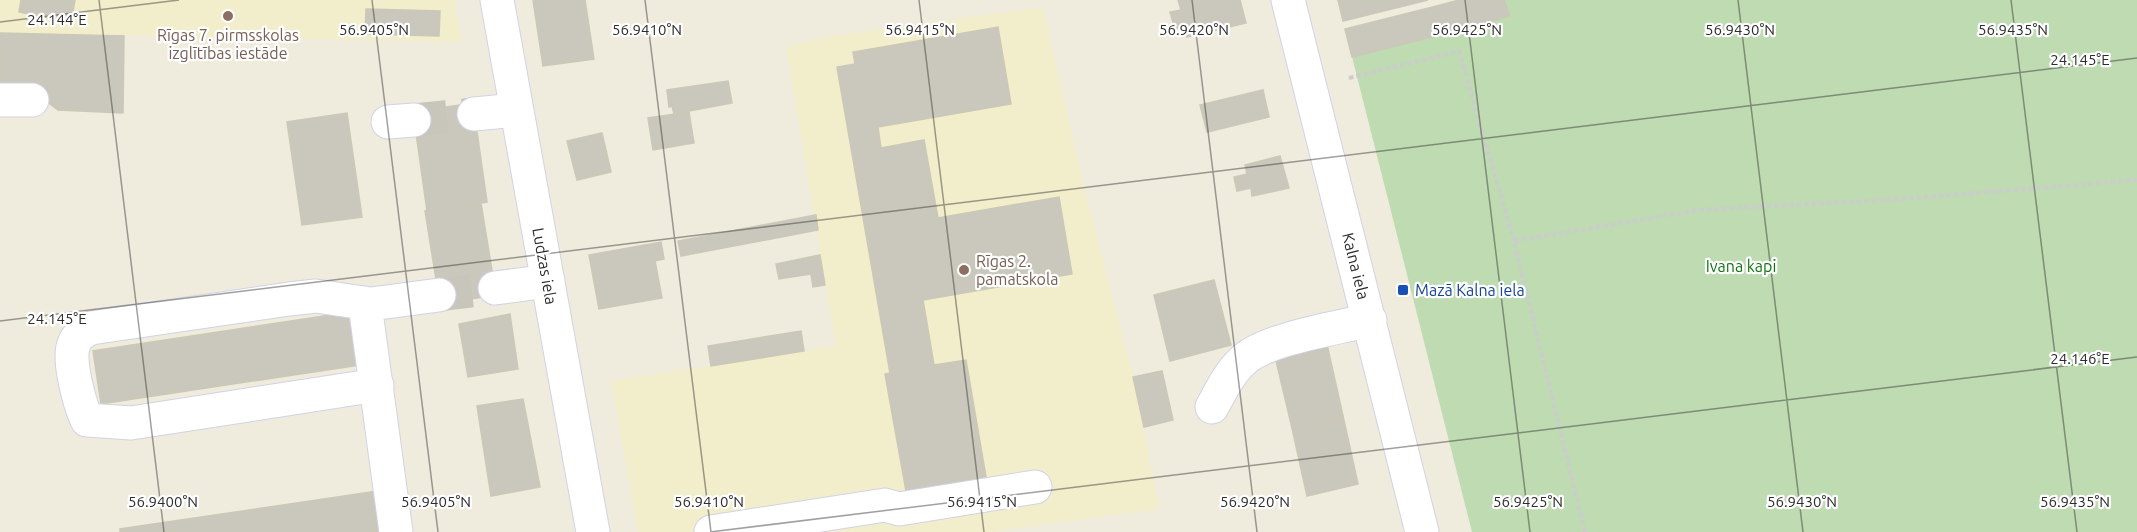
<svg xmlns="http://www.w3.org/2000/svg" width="2137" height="532" viewBox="0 0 2137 532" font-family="Ubuntu,sans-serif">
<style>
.education{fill:#f2edcb}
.cemetery{fill:#bedbb2}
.building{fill:#cac8bc;stroke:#cbc8b6;stroke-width:1.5}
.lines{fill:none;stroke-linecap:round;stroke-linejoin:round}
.minor-tunnel{stroke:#c8c5ba;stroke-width:33;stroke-dasharray:33 16;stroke-linecap:butt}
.minor-casing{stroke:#d2d2e6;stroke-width:35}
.path{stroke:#ccc;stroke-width:4;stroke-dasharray:4.5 3;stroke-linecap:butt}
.minor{stroke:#fff;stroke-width:33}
.ticks{fill:none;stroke:#2c2c2c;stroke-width:1.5;stroke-opacity:0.45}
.education-dot{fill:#8d6e63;stroke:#fff;stroke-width:2}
.transit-dot{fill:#1a4fb4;stroke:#fff;stroke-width:2}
.labels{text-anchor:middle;stroke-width:4.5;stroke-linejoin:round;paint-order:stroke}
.education-label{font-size:16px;fill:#785e54;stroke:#fff}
.street-label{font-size:16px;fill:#2c2c2c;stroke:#fff}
.park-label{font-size:16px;fill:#137312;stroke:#fff}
.transit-label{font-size:16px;fill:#164399;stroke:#fff;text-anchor:start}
.ticks-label{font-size:15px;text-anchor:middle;fill:#2c2c2c;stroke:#fff;stroke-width:4.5;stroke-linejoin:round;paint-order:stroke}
</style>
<rect width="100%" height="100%" fill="#efebdd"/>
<path class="education" d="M 0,0 L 454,0 L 462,42 L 0,33 Z
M 1043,7 L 1081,174 L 1133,377 L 1159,509 L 991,532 L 638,532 L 611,381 L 836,346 L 786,47 L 830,36 Z"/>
<path class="cemetery" d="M 1459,0 L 2137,0 L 2137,532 L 1472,532 L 1345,29 Z"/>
<path class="building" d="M 21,0 L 75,0 L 71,22 L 19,12 Z
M 533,0 L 585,0 L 594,59 L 543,66 Z
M 1178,0 L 1240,0 L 1246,23 L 1187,37 L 1186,27 L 1175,29 L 1170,12 L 1181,10 Z
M 1338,0 L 1428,0 L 1343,21 Z
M 1459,0 L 1504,0 L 1510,16 L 1432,37 L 1425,9 Z
M 366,9 L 440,11 L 439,36 L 365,34 Z
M 1425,9 L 1432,37 L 1352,57 L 1345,29 Z
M 998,27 L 1011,104 L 878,127 L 881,148 L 924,140 L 938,218 L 1059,197 L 1072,274 L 923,300 L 934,365 L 966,360 L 986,477 L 906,491 L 885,374 L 890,373 L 837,67 L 855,64 L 853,52 Z
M 0,33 L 124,36 L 123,113 L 58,110 L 42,98 L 0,90 Z
M 728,81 L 732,103 L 674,114 L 672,106 L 669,107 L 667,90 Z
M 1263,90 L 1269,117 L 1207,132 L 1200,105 Z
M 473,103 L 487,202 L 427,211 L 413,112 Z
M 689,112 L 694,143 L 653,150 L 648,118 Z
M 347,113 L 362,217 L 302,225 L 287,122 Z
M 602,133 L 611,172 L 577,180 L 567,141 Z
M 1280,156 L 1289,188 L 1252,196 L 1251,188 L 1237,191 L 1234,177 L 1247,174 L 1245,165 Z
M 481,203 L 496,295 L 440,304 L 425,211 Z
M 816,215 L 818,230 L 681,256 L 678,241 Z
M 661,242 L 664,259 L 655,261 L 662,298 L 599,309 L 589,255 Z
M 820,255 L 825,285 L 813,287 L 811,274 L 779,279 L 776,264 Z
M 1214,280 L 1231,345 L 1170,361 L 1154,295 Z
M 350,312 L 359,365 L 101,404 L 93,351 Z
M 510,314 L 518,369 L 468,377 L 459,324 Z
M 801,331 L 804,351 L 711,366 L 708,346 Z
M 1326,340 L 1343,416 L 1292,428 L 1274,352 Z
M 1162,371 L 1173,420 L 1144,427 L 1133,377 Z
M 523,399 L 540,487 L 491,496 L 477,406 Z
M 1343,416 L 1358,484 L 1307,496 L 1292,428 Z
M 377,491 L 383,532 L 120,532 L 120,529 Z"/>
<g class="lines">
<path class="minor-tunnel" d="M 414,120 L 474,114
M 439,295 L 495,288"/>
<g class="minor-casing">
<path id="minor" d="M 497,0 L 593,532
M 1288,0 L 1422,532
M 0,100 L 32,100
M 474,114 L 517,110
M 388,122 L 414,120
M 495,288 L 548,281
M 371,304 L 316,296 L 289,299 L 91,328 C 83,332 77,335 74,344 C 67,359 80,405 87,420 L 131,423 L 377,385
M 1212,407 C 1222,389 1230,371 1246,358 C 1271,338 1338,328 1370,320
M 396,532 L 366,312 L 371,304 L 439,295
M 711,532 L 885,505 L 899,509 L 1035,487"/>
</g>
<path class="path" d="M 1349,78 L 1459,51 L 1514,241
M 1585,532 L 1514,241 L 1699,210 L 1901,199 L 2137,180"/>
<use href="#minor" class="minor"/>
</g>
<path class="ticks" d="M 99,0 L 164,532M 372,0 L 438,532M 645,0 L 711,532M 919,0 L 984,532M 1192,0 L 1257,532M 1465,0 L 1530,532M 1738,0 L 1803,532M 2011,0 L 2077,532M 0,22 L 179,0M 0,321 L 2137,58M 710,532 L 2137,357"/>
<g class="education-dot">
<circle cx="228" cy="16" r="6"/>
<circle cx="964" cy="270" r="6"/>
</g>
<rect class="transit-dot" x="1397" y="284" width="12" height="12" rx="3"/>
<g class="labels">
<g class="education-label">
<text x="228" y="41">Rīgas 7. pirmsskolas<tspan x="228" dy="18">izglītības iestāde</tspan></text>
<text x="976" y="267" text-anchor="start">Rīgas 2.<tspan x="976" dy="18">pamatskola</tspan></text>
</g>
<g class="street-label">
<text transform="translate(545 266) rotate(80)" y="6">Ludzas iela</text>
<text transform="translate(1356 266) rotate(76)" y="6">Kalna iela</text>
</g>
<g class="park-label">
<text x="1741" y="272">Ivana kapi</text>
</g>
<g class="transit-label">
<text x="1415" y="296">Mazā Kalna iela</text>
</g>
</g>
<g class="ticks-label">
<text x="57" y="25">24.144°E</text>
<text x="374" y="35">56.9405°N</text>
<text x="647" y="35">56.9410°N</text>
<text x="920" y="35">56.9415°N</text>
<text x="1194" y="35">56.9420°N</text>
<text x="1467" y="35">56.9425°N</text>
<text x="1740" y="35">56.9430°N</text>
<text x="2013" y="35">56.9435°N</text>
<text x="2080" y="65">24.145°E</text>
<text x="57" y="324">24.145°E</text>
<text x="2080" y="364">24.146°E</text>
<text x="163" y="507">56.9400°N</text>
<text x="436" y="507">56.9405°N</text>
<text x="709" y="507">56.9410°N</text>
<text x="982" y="507">56.9415°N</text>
<text x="1255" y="507">56.9420°N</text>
<text x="1528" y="507">56.9425°N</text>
<text x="1802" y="507">56.9430°N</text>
<text x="2075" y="507">56.9435°N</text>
</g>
</svg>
